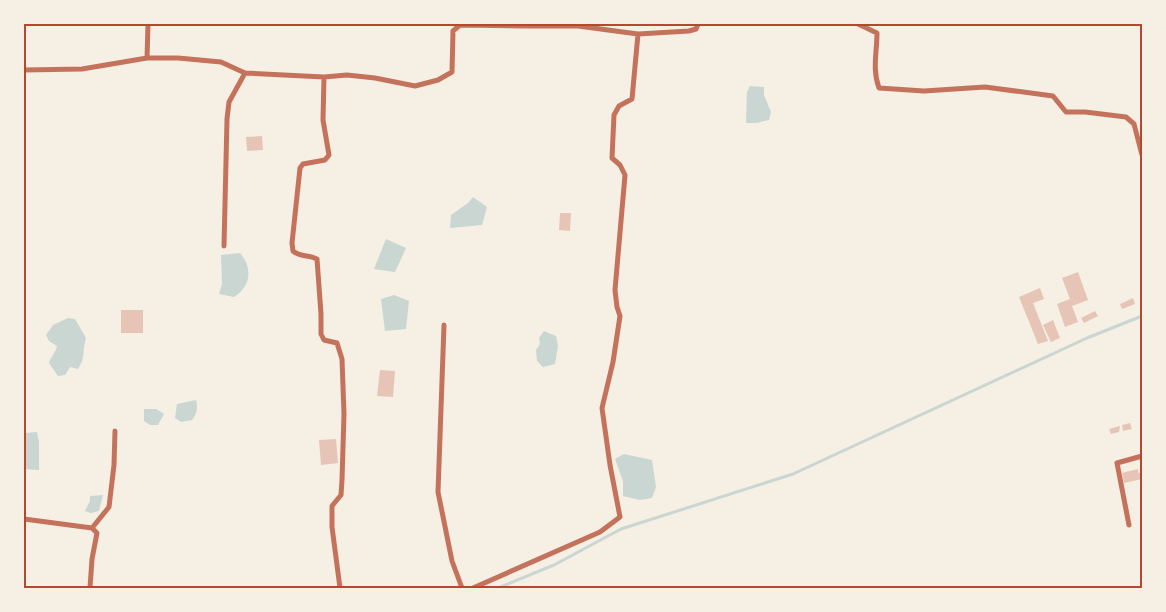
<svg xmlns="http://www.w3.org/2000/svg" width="1166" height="612" viewBox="0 0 1166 612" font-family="Lato,sans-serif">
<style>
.water{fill:#c9d6d2}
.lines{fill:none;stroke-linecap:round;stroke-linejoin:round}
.stream{stroke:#c9d6d2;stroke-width:3}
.building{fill:#e6c5b7}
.minor{stroke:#c5725c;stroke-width:5}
.neatline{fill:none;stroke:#b5482f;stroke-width:2}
</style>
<rect width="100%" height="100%" fill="#f6efe4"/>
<path class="water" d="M 750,86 L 764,87 L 764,95 L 771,112 L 769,120 L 756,123 L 746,123 L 747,92 Z
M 473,197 L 487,207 L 482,225 L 450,228 L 451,215 L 468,203 Z
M 386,239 L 406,248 L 395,272 L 374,269 Z
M 240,253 C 253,268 251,286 234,297 L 219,294 L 222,284 L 221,255 Z
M 394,295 L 409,301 L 406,329 L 385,331 L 381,299 Z
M 68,318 L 75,319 L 86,338 C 82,351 86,357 78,369 L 70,367 L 65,375 L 58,376 L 49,363 C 51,356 55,354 57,346 L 49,341 L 46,335 L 53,325 Z
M 544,331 L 556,336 L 558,346 L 555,364 L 543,367 L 537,361 L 536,350 L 540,344 L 539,338 Z
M 196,400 C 198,408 197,414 192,420 L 181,422 L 175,418 L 177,404 Z
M 144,409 L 156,409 L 164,414 L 158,425 L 150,425 L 144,421 Z
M 37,432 L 39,442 L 39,470 L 24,469 L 24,433 Z
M 624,454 L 652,460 L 656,487 L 652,498 L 640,500 L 623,496 L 623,481 L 615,459 Z
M 103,495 L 99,511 L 91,513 L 85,511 L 90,501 L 90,496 Z"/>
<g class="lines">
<path class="stream" d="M 498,588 L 554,565 L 621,529 L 793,474 L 1087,338 L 1142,316"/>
</g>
<path class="building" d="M 262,136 L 263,150 L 247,151 L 246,137 Z
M 560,213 L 571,213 L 570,231 L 559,230 Z
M 1078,272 L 1088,300 L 1072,306 L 1078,322 L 1065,327 L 1057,304 L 1070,299 L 1062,278 Z
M 1040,288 L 1044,299 L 1033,303 L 1048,341 L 1038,344 L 1019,297 Z
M 1133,298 L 1135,304 L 1122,309 L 1120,304 Z
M 121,310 L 143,310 L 143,333 L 121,333 Z
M 1095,311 L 1098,316 L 1084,323 L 1081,318 Z
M 1053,320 L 1060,338 L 1051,342 L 1043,325 Z
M 380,370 L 395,371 L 393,397 L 377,396 Z
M 1130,423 L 1132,429 L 1123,431 L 1122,425 Z
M 1120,426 L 1119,432 L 1111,434 L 1109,429 Z
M 336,439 L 338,463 L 321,465 L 319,440 Z
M 1138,469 L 1138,473 L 1142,472 L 1142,479 L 1124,483 L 1122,473 Z"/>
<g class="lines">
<path class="minor" d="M 526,24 L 525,26 L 578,26 L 638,34 L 689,31 L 696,29 L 698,24
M 858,24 L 877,33 C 877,52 872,69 879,88 L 924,91 L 985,87 L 1053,96 L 1066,112 L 1085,112 L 1126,117 L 1134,124 L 1142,155
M 147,58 L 148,24
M 24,70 L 82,69 L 147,58 L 178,58 L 221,62 L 245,73 L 324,77 L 347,75 L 375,78 L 415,86 L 438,80 L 452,72 L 453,31 L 460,25 L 525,26
M 324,77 L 323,120 L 329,155 L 325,160 L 303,164 L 300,168 L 292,243 L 293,251 C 300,257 309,255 317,259 L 321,314 L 321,334 L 324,340 L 337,343 L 342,359 L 344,414 L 342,480 L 341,495 L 332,506 L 332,527 L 340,588
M 224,246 L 227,119 L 229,102 L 245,73
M 444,325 L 438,492 L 452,561 L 462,588
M 24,519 L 92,528 L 97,533 L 92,559 L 90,588
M 1129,525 L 1117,463 L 1142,456
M 92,528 L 109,507 L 114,465 L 115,431
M 473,588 L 600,532 L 620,517 L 610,465 L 602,408 L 613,362 L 620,316 L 617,307 L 615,290 L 625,175 L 620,165 L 612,158 L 614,115 L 619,106 L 632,99 L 638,34"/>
</g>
<rect width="1166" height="612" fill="none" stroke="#f6efe4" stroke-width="50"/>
<rect x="25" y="25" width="1116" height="562" class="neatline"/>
</svg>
